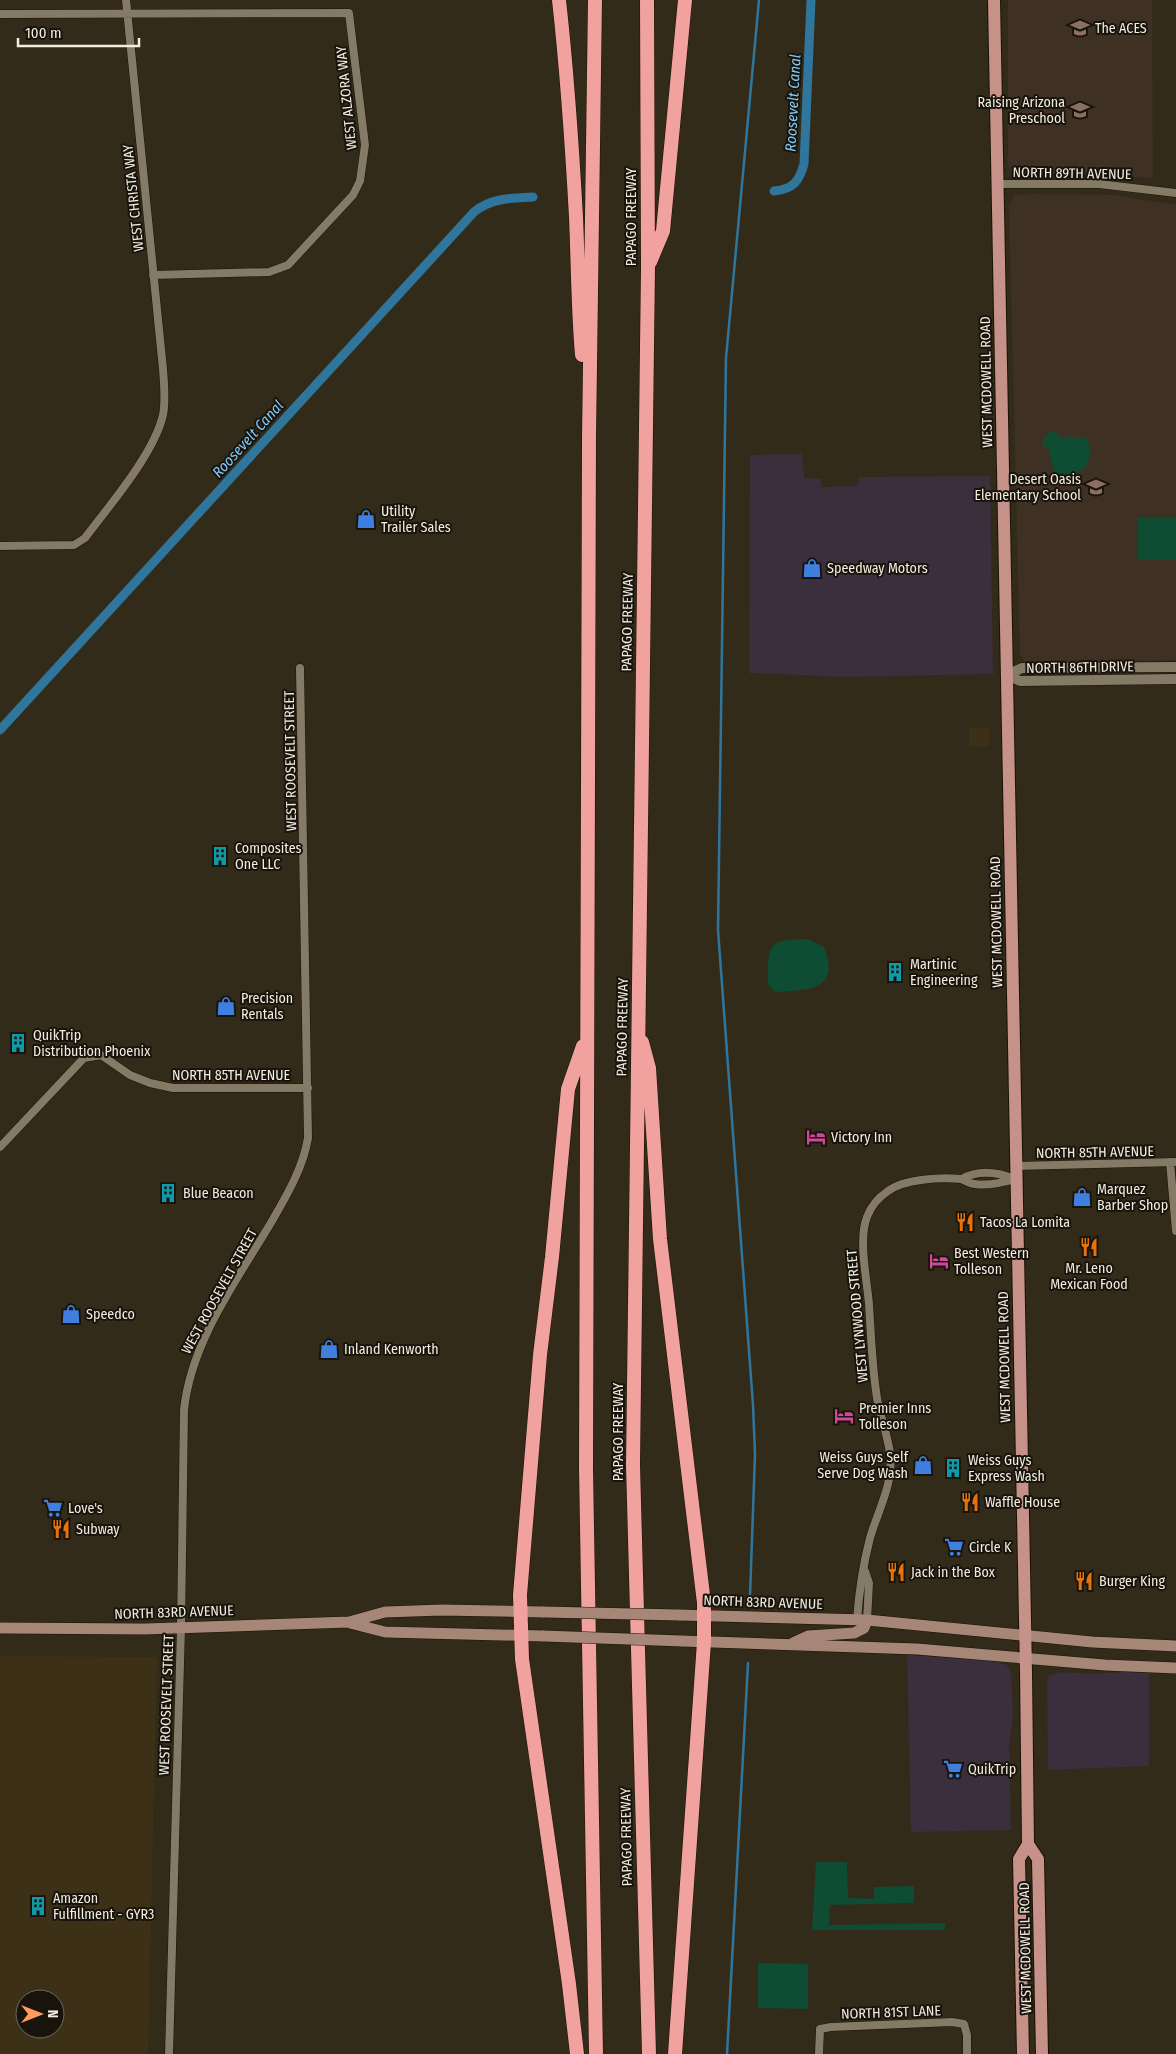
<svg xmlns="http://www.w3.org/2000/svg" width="1176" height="2054" viewBox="0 0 1176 2054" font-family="'Fira Sans Condensed',sans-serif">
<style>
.commercial{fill:#3b2e3d}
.built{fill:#3c3017;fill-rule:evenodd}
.education{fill:#3f3024}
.green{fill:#0f4c34}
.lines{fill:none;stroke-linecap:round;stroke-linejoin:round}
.stream{stroke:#30759c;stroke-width:2.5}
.canal{stroke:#30759c;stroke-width:9}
.minor-casing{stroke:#1b1303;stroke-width:9}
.tertiary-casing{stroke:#1b1303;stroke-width:11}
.secondary-casing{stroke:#1b1303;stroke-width:12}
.primary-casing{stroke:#1b1303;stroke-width:14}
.motorway-casing{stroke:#1b1303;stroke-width:15}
.minor{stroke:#847a66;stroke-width:8}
.tertiary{stroke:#847a66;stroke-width:10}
.secondary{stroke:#a58677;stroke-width:11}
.primary{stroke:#c59188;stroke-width:12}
.motorway{stroke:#f1a19e;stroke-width:14}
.secondary-bridge-casing{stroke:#1b1303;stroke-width:12;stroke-linecap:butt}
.secondary-bridge{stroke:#a58677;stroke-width:11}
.labels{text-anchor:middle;stroke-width:4;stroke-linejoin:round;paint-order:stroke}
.poi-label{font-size:14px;fill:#f2ece1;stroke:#18140c;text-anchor:start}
.street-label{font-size:14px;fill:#f2ece1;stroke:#18140c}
.water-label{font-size:15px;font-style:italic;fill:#81caf8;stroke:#18140c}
</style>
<rect width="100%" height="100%" fill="#332b19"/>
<path class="commercial" d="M 802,454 L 804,478 L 821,479 L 821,487 L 858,486 L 859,477 L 990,476 L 993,674 L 846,677 L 749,673 L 750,455 Z
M 907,1655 L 991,1661 L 1007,1665 L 1011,1672 L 1013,1716 L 1009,1745 L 1011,1830 L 911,1832 Z
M 1061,1672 L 1093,1674 L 1122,1672 L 1149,1673 L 1149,1766 L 1048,1770 L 1047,1680 L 1049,1675 Z"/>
<path class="built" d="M 969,728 L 989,728 L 989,746 L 969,746 Z
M 0,1656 L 157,1657 L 148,2054 L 0,2054 ZM 25,1999 L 55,1999 L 55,2029 L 25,2029 Z"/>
<path class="education" d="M 1008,0 L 1152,0 L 1153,178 L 1076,173 L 1020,175 L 1011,170 L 1008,164 Z
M 1032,194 L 1114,195 L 1176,205 L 1176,660 L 1032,663 L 1024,661 L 1020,653 L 1009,205 L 1015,195 Z"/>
<path class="green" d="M 1050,431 L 1057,431 L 1058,437 L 1085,437 C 1101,460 1078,483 1054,472 L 1048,447 L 1043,447 L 1043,440 Z
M 1138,518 L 1176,518 L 1176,560 L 1138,560 Z
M 808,939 L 824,947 C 842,991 806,990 775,992 L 768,984 C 768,944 766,940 808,939 Z
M 816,1862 L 847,1862 L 848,1898 L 874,1899 L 874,1887 L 914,1886 L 914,1903 L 830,1905 L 829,1925 L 946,1923 L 944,1930 L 812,1930 Z
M 758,1963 L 808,1964 L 808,2009 L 758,2008 Z"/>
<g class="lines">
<path class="stream" d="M 750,1596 L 755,1454 L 753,1405 L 718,930 L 726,358 L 759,0
M 727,2054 L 748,1663"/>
<path class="canal" d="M 774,191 C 793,189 799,182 804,164 L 811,0
M 0,730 L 474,212 C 491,198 512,198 533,197"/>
<g class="minor-casing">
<path id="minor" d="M 0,14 L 349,13 L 365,145 L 360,181 L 353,195 L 288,265 L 269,272 L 153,275
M 997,184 L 1099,184 L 1176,193
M 0,546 L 74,545 L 85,538 C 109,506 154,454 163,415 C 166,400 164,384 163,369 L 126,0
M 0,1147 L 84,1058 L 101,1055 L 130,1075 L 150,1083 L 173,1088 L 308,1088
M 1170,1162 L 1176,1231
M 1015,1166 L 1176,1162
M 962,1179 C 979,1169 997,1172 1015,1179
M 865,1571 L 869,1583 L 867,1620
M 857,1620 C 859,1592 863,1565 870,1538 C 878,1510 894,1483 890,1454 C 888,1435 880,1417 877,1398 C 872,1367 871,1335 869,1304 C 867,1280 858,1239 867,1217 C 871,1206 879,1197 888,1191 C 904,1179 940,1177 961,1179 C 965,1180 970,1184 975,1184 C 989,1186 1002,1183 1015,1179
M 169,2054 L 181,1628 L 184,1410 C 191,1341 237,1280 272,1221 C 287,1195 303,1168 308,1138 L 300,668
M 819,2054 L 820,2029 L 831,2027 L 952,2022 L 964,2024 L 967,2035 L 967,2054"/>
</g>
<g class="tertiary-casing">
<path id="tertiary" d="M 1007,675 L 1022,668 L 1176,667
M 1007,675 L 1020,681 L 1176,679"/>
</g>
<g class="secondary-casing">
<path id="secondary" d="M 679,1615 L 867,1620 L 1092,1642 L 1176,1646
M 350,1623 L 385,1632 L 544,1636
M 0,1628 L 145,1629 L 349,1622 L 385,1612 L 442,1610 L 544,1612
M 682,1641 L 917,1649 L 1105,1665 L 1176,1668
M 793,1643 L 808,1636 L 854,1633 L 864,1628 L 867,1620"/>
</g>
<g class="primary-casing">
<path id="primary" d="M 994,0 L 1026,1672 L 1028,1844 L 1019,1859 L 1023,2054
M 1028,1844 L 1038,1859 L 1042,2054"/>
</g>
<g class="motorway-casing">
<path id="motorway" d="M 559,0 C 567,72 572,145 576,217 C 578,263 578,309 582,355
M 595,0 L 589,438 L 586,1468 L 596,2054
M 647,0 L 648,267 L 633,1465 L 649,2054
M 650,262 L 663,231 L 685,0
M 642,1042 L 649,1068 L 660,1239 L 704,1603 L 704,1642 L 675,2054
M 577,2054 L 569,1984 L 522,1659 L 520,1595 L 540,1355 L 552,1257 L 568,1089 L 583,1046"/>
</g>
<use href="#minor" class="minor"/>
<use href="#tertiary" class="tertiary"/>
<use href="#secondary" class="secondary"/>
<use href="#primary" class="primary"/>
<use href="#motorway" class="motorway"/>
<g class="secondary-bridge-casing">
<path id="secondary-bridge" d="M 544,1612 L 679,1615
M 544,1636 L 682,1641"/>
</g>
<use href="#secondary-bridge" class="secondary-bridge"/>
</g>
<defs>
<g id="school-bare" transform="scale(1.5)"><path d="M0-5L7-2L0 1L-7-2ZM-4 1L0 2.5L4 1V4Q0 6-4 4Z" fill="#8d6e63" stroke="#18140c" stroke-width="2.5" paint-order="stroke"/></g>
<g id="shop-bare" transform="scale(1.5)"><path d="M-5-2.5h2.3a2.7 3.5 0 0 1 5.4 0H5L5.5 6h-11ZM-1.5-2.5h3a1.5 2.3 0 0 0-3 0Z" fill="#3f7fe0" stroke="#18140c" stroke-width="2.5" paint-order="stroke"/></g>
<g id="building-bare" transform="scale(1.5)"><path d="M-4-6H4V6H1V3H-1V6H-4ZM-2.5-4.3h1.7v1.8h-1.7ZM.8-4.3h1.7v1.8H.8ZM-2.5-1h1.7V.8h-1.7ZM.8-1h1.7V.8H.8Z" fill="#0f9aa8" stroke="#18140c" stroke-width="2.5" paint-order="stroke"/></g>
<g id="hotel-bare" transform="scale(1.5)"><path d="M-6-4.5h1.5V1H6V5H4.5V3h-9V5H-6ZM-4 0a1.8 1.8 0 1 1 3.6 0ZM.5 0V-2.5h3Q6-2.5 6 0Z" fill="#d1479c" stroke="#18140c" stroke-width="2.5" paint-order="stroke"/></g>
<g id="restaurant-bare" transform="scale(1.5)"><path d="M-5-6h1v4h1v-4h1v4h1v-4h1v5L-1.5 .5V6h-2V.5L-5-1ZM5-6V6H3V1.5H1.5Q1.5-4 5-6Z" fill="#e8710a" stroke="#18140c" stroke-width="2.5" paint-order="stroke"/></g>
<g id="supermarket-bare" transform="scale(1.5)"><path d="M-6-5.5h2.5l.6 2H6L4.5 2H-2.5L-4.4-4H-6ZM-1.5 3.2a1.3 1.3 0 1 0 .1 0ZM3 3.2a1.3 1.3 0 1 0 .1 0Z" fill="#3f7fe0" stroke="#18140c" stroke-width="2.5" paint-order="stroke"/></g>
</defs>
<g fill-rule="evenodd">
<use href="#school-bare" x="1080" y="28"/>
<use href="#school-bare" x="1080" y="110"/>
<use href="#school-bare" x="1096" y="487"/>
<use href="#shop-bare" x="366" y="519"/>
<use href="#shop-bare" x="812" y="568"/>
<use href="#building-bare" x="220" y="856"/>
<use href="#building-bare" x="895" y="972"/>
<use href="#shop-bare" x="226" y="1006"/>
<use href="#building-bare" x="18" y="1043"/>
<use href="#hotel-bare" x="816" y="1137"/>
<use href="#building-bare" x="168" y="1193"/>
<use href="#shop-bare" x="1082" y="1197"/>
<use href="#restaurant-bare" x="965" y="1222"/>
<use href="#restaurant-bare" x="1089" y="1247"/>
<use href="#hotel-bare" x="939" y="1261"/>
<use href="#shop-bare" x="71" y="1314"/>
<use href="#shop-bare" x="329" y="1349"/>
<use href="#hotel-bare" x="844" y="1416"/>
<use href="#shop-bare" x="923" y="1465"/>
<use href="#building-bare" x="953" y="1468"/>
<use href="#restaurant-bare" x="970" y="1502"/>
<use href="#supermarket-bare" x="53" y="1508"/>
<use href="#restaurant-bare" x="61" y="1529"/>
<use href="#supermarket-bare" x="954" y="1547"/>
<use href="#restaurant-bare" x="896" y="1572"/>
<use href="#restaurant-bare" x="1084" y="1581"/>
<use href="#supermarket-bare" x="953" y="1769"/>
<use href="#building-bare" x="38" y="1906"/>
</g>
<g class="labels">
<g class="poi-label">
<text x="1095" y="33">The ACES</text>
<text x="1065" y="107" text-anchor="end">Raising Arizona<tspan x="1065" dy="16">Preschool</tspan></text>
<text x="1081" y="484" text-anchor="end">Desert Oasis<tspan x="1081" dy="16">Elementary School</tspan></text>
<text x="381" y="516">Utility<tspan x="381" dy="16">Trailer Sales</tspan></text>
<text x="827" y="573">Speedway Motors</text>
<text x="235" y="853">Composites<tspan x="235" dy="16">One LLC</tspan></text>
<text x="910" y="969">Martinic<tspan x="910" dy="16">Engineering</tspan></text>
<text x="241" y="1003">Precision<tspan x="241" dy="16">Rentals</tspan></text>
<text x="33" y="1040">QuikTrip<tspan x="33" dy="16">Distribution Phoenix</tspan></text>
<text x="831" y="1142">Victory Inn</text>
<text x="1097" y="1194">Marquez<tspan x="1097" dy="16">Barber Shop</tspan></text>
<text x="183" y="1198">Blue Beacon</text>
<text x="980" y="1227">Tacos La Lomita</text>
<text x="954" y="1258">Best Western<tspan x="954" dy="16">Tolleson</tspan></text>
<text x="1089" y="1273" text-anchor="middle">Mr. Leno<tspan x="1089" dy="16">Mexican Food</tspan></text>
<text x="86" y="1319">Speedco</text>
<text x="344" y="1354">Inland Kenworth</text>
<text x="859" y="1413">Premier Inns<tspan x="859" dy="16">Tolleson</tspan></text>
<text x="908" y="1462" text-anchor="end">Weiss Guys Self<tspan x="908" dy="16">Serve Dog Wash</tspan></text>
<text x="968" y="1465">Weiss Guys<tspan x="968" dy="16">Express Wash</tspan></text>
<text x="985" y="1507">Waffle House</text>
<text x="68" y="1513">Love's</text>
<text x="76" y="1534">Subway</text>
<text x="969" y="1552">Circle K</text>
<text x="911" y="1577">Jack in the Box</text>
<text x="1099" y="1586">Burger King</text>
<text x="968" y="1774">QuikTrip</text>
<text x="53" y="1903">Amazon<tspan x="53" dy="16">Fulfillment - GYR3</tspan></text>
</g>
<g class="street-label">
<text transform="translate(346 98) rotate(-96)" y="5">WEST ALZORA WAY</text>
<text transform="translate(1072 173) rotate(1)" y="5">NORTH 89TH AVENUE</text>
<text transform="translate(133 198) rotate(-96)" y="5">WEST CHRISTA WAY</text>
<text transform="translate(631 217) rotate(-90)" y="5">PAPAGO FREEWAY</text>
<text transform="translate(986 382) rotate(-91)" y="5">WEST MCDOWELL ROAD</text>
<text transform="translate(627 622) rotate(-89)" y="5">PAPAGO FREEWAY</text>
<text transform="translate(1080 667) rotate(-1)" y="5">NORTH 86TH DRIVE</text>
<text transform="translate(290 761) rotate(-91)" y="5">WEST ROOSEVELT STREET</text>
<text transform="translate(996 922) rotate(-91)" y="5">WEST MCDOWELL ROAD</text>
<text transform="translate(622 1027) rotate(-89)" y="5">PAPAGO FREEWAY</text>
<text x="231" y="1080">NORTH 85TH AVENUE</text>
<text transform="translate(1095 1152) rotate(-1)" y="5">NORTH 85TH AVENUE</text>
<text transform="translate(219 1291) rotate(-61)" y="5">WEST ROOSEVELT STREET</text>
<text transform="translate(857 1316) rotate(-95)" y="5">WEST LYNWOOD STREET</text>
<text transform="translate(1004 1357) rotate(-91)" y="5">WEST MCDOWELL ROAD</text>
<text transform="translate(618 1432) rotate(-90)" y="5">PAPAGO FREEWAY</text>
<text transform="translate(763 1602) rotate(2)" y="5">NORTH 83RD AVENUE</text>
<text transform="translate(174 1612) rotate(-2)" y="5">NORTH 83RD AVENUE</text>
<text transform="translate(166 1705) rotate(-88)" y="5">WEST ROOSEVELT STREET</text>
<text transform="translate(626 1837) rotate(-91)" y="5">PAPAGO FREEWAY</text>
<text transform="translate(1025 1948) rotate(-91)" y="5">WEST MCDOWELL ROAD</text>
<text transform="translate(891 2012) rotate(-2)" y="5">NORTH 81ST LANE</text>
</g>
<g class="water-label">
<text transform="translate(793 103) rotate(-87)" y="5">Roosevelt Canal</text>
<text transform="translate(248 439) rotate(-48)" y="5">Roosevelt Canal</text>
</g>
</g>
<g transform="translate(40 2014) rotate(90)"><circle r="24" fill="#18140c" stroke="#6f6a61"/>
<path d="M0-4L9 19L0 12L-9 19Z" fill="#ff9b5b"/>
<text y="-8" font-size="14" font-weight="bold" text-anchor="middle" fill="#f2ece1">N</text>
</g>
<path d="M18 38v8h121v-8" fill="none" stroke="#f2ece1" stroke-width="2.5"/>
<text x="25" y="38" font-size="15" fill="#f2ece1" stroke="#18140c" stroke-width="4" paint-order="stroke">100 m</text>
</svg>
